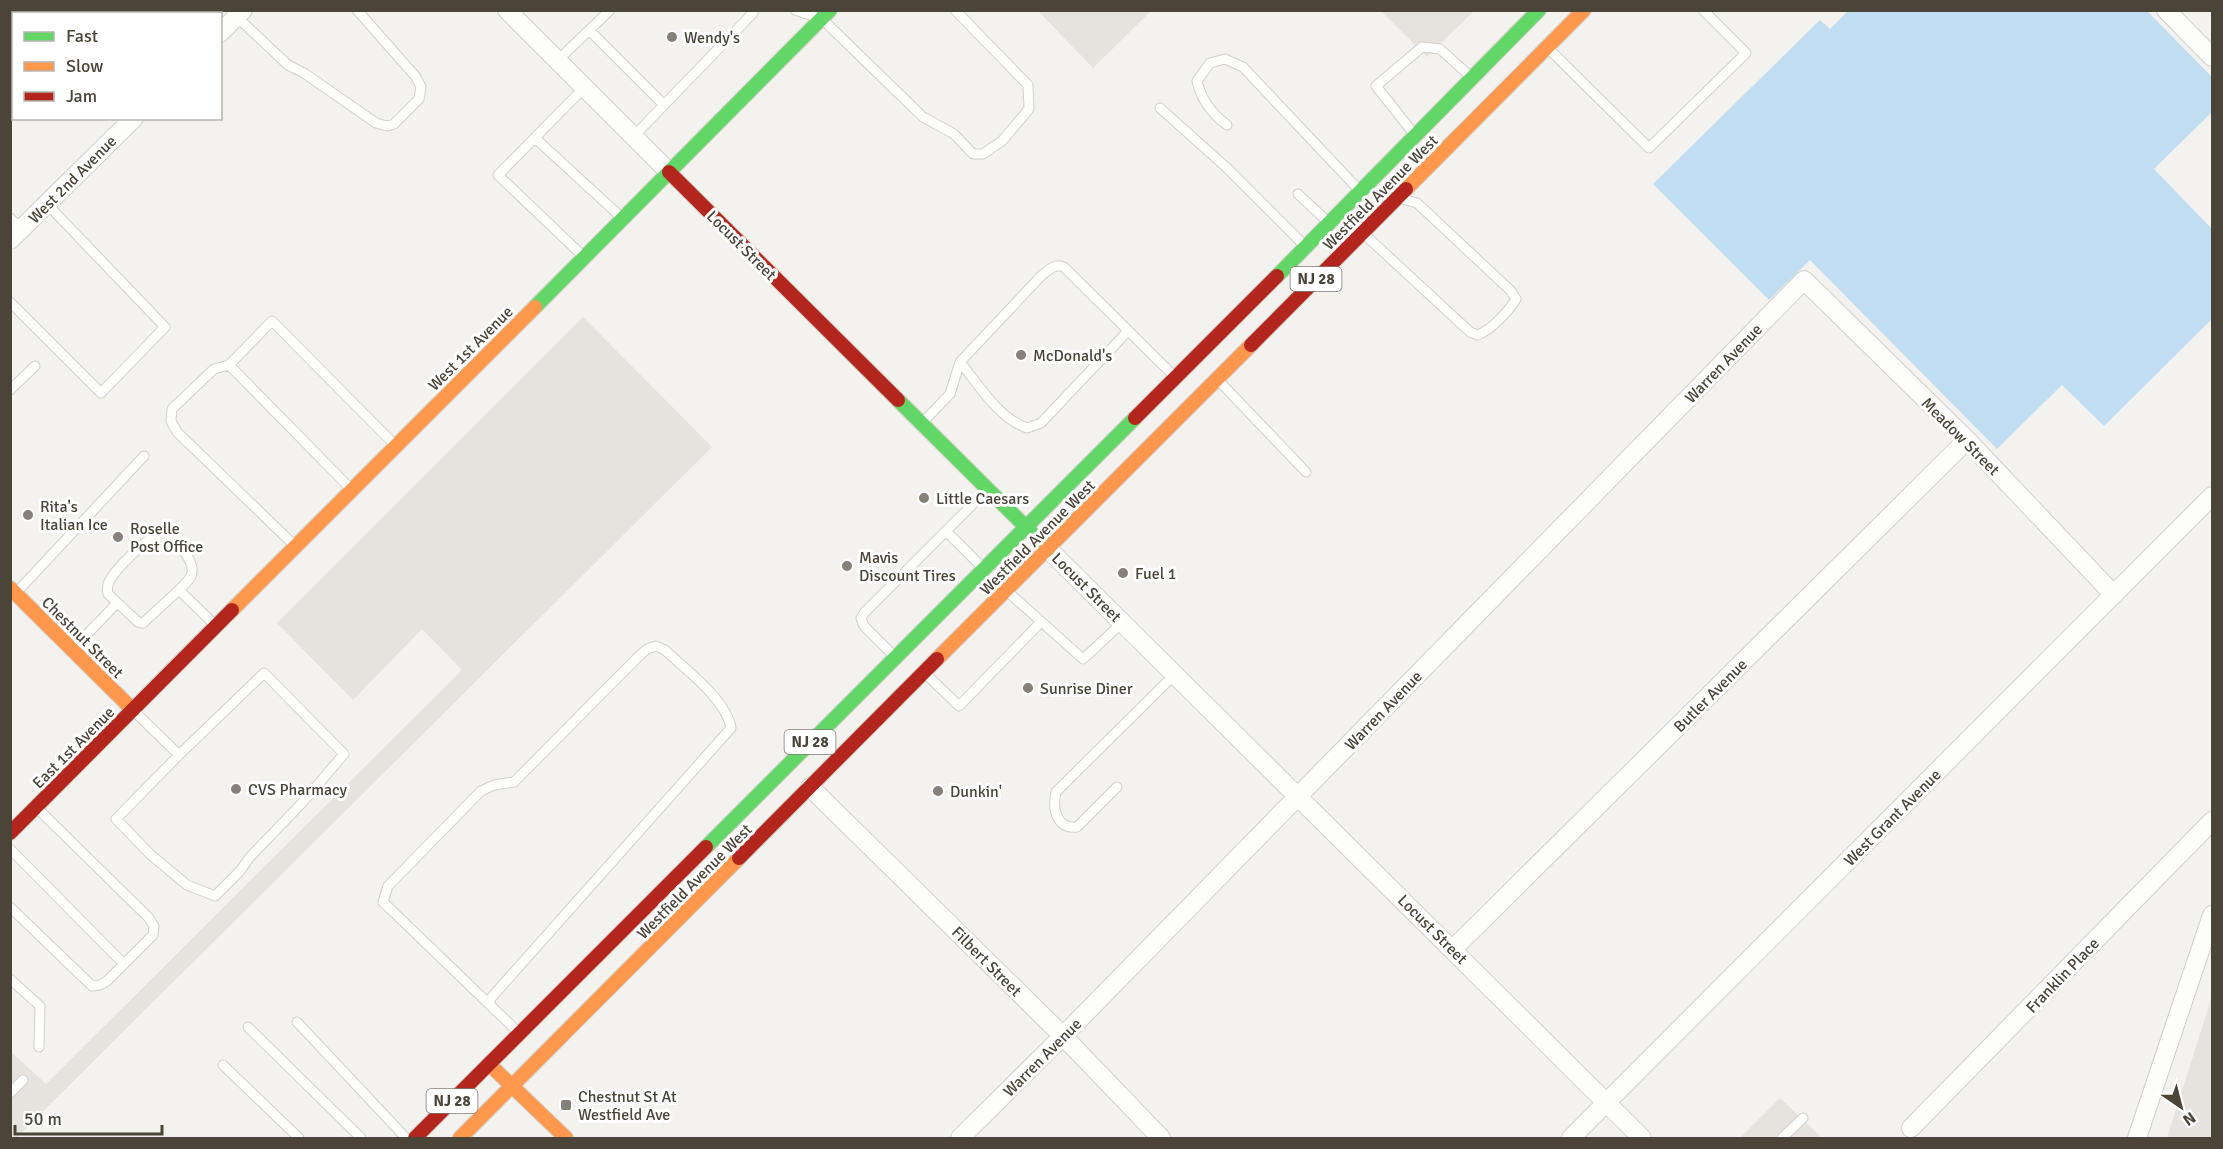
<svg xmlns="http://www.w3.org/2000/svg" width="2223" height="1149" viewBox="0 0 2223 1149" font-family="Signika,sans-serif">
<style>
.industrial{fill:#e6e2de}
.parking{fill:#e6e3df}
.water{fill:#c0ddf1}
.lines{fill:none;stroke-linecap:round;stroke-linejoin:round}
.lane-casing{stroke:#d2d0cb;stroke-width:11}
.street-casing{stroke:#d2d0cb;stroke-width:20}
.fast-casing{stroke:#d3cfc5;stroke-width:16}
.slow-casing{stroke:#d3cfc5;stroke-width:16}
.jam-casing{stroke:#d3cfc5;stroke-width:16}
.lane{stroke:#fdfdfc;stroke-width:9}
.street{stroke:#fdfdfc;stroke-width:18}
.fast{stroke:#63d668;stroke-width:14}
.slow{stroke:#ff974d;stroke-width:14}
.jam{stroke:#b3261e;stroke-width:14}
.poi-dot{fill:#868178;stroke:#fff;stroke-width:2}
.labels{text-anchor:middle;stroke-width:6;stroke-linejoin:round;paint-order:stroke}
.shield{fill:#fff;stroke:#817c74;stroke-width:1.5}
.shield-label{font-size:15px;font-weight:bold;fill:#4b4439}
.poi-label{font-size:16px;fill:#4b4439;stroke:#fff;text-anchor:start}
.street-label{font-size:16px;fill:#4b4439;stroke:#fff}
</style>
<rect width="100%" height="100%" fill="#f4f2ee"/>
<path class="industrial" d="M 1038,11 L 1151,11 L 1093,68 Z
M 1381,11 L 1474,11 L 1427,57 Z
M 583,317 L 712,447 L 16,1138 L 11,1138 L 10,1051 L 46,1084 L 462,670 L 422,629 L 353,700 L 277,623 Z
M 2212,996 L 2212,1138 L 2167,1138 Z"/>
<path class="parking" d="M 1780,1098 L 1820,1136 L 1818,1138 L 1740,1138 Z"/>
<path class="water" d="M 1848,11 L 2147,11 L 2212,77 L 2212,112 L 2154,169 L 2212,229 L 2212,319 L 2104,426 L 2062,385 L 1997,449 L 1810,260 L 1769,300 L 1653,184 L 1820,20 L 1830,29 Z"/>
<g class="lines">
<g class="lane-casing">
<path id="lane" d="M 26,10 L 29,14
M 795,10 L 822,19 L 923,117 L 954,134 L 973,154 L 983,154 L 1002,141 L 1029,109 L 1028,85 L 955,10
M 237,17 L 288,65 L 304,73 L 376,123 L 387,126 L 394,124 L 419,99 L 421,87 L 416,77 L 357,10
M 590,31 L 664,105
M 1549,49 L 1649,148 L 1746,53 L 1703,10
M 557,61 L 610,10
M 584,88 L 498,175 L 584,257
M 1160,108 L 1227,168 L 1304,245
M 1227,125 C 1212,114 1201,99 1197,81 L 1210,63 L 1225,59 L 1243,67 L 1359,190
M 1414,134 L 1376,86 L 1422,47 L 1440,49 L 1471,77
M 633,137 L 753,13 L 752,10
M 535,138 L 621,217
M 1298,194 L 1327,221
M 10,218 L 22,229
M 1364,234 L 1470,332 L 1478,335 C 1492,329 1508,312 1516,299 L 1511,291 L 1417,203 L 1402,199
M 10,302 L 101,393 L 165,327 L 47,204
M 960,362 C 979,385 998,418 1027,428 L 1041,423 L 1128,331
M 229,365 L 351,489
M 1219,381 L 1306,472
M 10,390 L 35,366
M 923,422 L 950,394 L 960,362 L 1042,275 C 1049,270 1055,263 1064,267 L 1174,376
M 946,531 L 982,567
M 294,545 L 177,432 L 171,421 L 172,409 L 214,369 L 229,365 L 272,321 L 395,445
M 179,590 C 182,586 189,581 191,576 C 198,560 170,531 154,537 C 144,541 115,570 110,580 C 107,584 107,589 108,594 L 138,622 L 143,623 L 179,590 L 215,625
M 1007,591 L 1083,659 L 1123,622
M 16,593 L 144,456
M 73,649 L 117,603
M 894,656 L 864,626 L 861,618 L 865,612 L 986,491
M 926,674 L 959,706 L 1041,622
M 133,710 L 179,755 L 264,673 L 344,754 L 302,803 L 250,857 L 240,871 L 215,896 L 187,885 L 151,855 L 116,819 L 179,755
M 1117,787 L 1077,827 C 1057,829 1052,810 1056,792 L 1175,674
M 10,849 L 124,964
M 10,907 L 92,986 L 100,985 L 107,981 L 153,935 L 154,926 L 148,917 L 36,807
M 10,979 L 40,1006 L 39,1047
M 489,1004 L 383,902 L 388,886 L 481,791 L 494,785 L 514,782 L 637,658 L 647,649 L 656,646 L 665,650 C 686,670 726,699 731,728 L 491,998 L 489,1004 L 518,1032
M 297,1022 L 406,1138
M 248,1027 L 361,1138
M 223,1065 L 299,1138
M 10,1093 L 23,1080
M 1782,1138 L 1803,1118"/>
</g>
<g class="street-casing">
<path id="street" d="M 507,10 L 669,172
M 2166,10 L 2212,57
M 220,33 L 243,10
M 10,240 L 134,118
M 1048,549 L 1642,1138
M 810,787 L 1063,1036 L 1161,1138
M 1453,949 L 1967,440
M 1911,1128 L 2212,821
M 960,1138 L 1063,1036 L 1804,280 L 1967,440 L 2114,595
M 1571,1138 L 2212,496
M 2137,1138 L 2212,915"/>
</g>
<g class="fast-casing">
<path id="fast" d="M 1277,276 L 1539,10
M 535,307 L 830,10
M 898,400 L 1048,549
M 706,847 L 1135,418"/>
</g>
<g class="slow-casing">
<path id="slow" d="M 1406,189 L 1584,10
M 10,588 L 133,710
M 232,610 L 535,307
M 937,659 L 1251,345
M 489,1064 L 566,1138
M 460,1138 L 739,858"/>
</g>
<g class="jam-casing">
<path id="jam" d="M 669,172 L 898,400
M 1251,345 L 1406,189
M 1135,418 L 1277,276
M 10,833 L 232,610
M 739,858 L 937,659
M 415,1138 L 706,847"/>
</g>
<use href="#lane" class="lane"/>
<use href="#street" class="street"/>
<use href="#fast" class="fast"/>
<use href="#slow" class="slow"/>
<use href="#jam" class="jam"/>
</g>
<g class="poi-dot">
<circle cx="672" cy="37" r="6"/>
<circle cx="1021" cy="355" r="6"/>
<circle cx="924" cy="498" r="6"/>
<circle cx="28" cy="515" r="6"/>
<circle cx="118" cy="537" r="6"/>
<circle cx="847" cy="566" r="6"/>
<circle cx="1123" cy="573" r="6"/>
<circle cx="1028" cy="688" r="6"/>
<circle cx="236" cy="789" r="6"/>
<circle cx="938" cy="791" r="6"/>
<rect x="560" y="1099" width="12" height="12" rx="3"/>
</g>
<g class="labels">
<g class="shield">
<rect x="1290.5" y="267" width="51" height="24" rx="4.5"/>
<rect x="784.5" y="730" width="51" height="24" rx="4.5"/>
<rect x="426.5" y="1089" width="51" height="24" rx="4.5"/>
</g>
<g class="shield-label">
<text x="1316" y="284">NJ 28</text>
<text x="810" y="747">NJ 28</text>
<text x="452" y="1106">NJ 28</text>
</g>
<g class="poi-label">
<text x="684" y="43">Wendy's</text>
<text x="1033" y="361">McDonald's</text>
<text x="936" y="504">Little Caesars</text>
<text x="40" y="512">Rita's<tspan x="40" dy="18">Italian Ice</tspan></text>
<text x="130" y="534">Roselle<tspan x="130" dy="18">Post Office</tspan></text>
<text x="859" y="563">Mavis<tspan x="859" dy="18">Discount Tires</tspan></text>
<text x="1135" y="579">Fuel 1</text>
<text x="1040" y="694">Sunrise Diner</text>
<text x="248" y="795">CVS Pharmacy</text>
<text x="950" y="797">Dunkin'</text>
<text x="578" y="1102">Chestnut St At<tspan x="578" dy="18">Westfield Ave</tspan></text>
</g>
<g class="street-label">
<text transform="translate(72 179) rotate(-45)" y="6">West 2nd Avenue</text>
<text transform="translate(1380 192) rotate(-45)" y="6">Westfield Avenue West</text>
<text transform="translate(742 245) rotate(45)" y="6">Locust Street</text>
<text transform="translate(470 348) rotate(-45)" y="6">West 1st Avenue</text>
<text transform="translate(1723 363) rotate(-46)" y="6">Warren Avenue</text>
<text transform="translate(1961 436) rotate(45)" y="6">Meadow Street</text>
<text transform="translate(1037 537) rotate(-45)" y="6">Westfield Avenue West</text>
<text transform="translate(1087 587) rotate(45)" y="6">Locust Street</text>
<text transform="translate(83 637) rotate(45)" y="6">Chestnut Street</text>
<text transform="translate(1710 695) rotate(-45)" y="6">Butler Avenue</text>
<text transform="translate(1383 710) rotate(-46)" y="6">Warren Avenue</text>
<text transform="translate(73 747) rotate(-45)" y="6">East 1st Avenue</text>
<text transform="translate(1892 817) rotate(-45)" y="6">West Grant Avenue</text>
<text transform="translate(694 881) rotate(-45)" y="6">Westfield Avenue West</text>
<text transform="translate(1433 929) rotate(45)" y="6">Locust Street</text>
<text transform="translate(987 961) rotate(45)" y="6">Filbert Street</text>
<text transform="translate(2062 975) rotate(-46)" y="6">Franklin Place</text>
<text transform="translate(1042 1057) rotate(-45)" y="6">Warren Avenue</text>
</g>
</g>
<rect width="2223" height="1149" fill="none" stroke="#4b4439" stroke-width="24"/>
<rect x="12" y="12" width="210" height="108" fill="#ffffff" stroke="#b7b4b0" stroke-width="1.5"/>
<rect x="24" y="32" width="30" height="9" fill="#63d668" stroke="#b7b4b0" stroke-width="1.5"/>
<text x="66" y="42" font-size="18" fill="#4b4439">Fast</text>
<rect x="24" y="62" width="30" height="9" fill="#ff974d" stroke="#b7b4b0" stroke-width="1.5"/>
<text x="66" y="72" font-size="18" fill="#4b4439">Slow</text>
<rect x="24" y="92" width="30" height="9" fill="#b3261e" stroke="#b7b4b0" stroke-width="1.5"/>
<text x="66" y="102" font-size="18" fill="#4b4439">Jam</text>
<g transform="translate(2181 1107) rotate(145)" stroke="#ffffff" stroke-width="4.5" paint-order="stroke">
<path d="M0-4.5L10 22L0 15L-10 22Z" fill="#4b4439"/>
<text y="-9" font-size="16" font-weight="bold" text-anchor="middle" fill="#4b4439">N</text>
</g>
<path d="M15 1125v9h147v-9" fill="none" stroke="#4b4439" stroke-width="3"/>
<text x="24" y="1125" font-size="18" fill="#4b4439" stroke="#ffffff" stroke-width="4.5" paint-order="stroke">50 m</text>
</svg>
